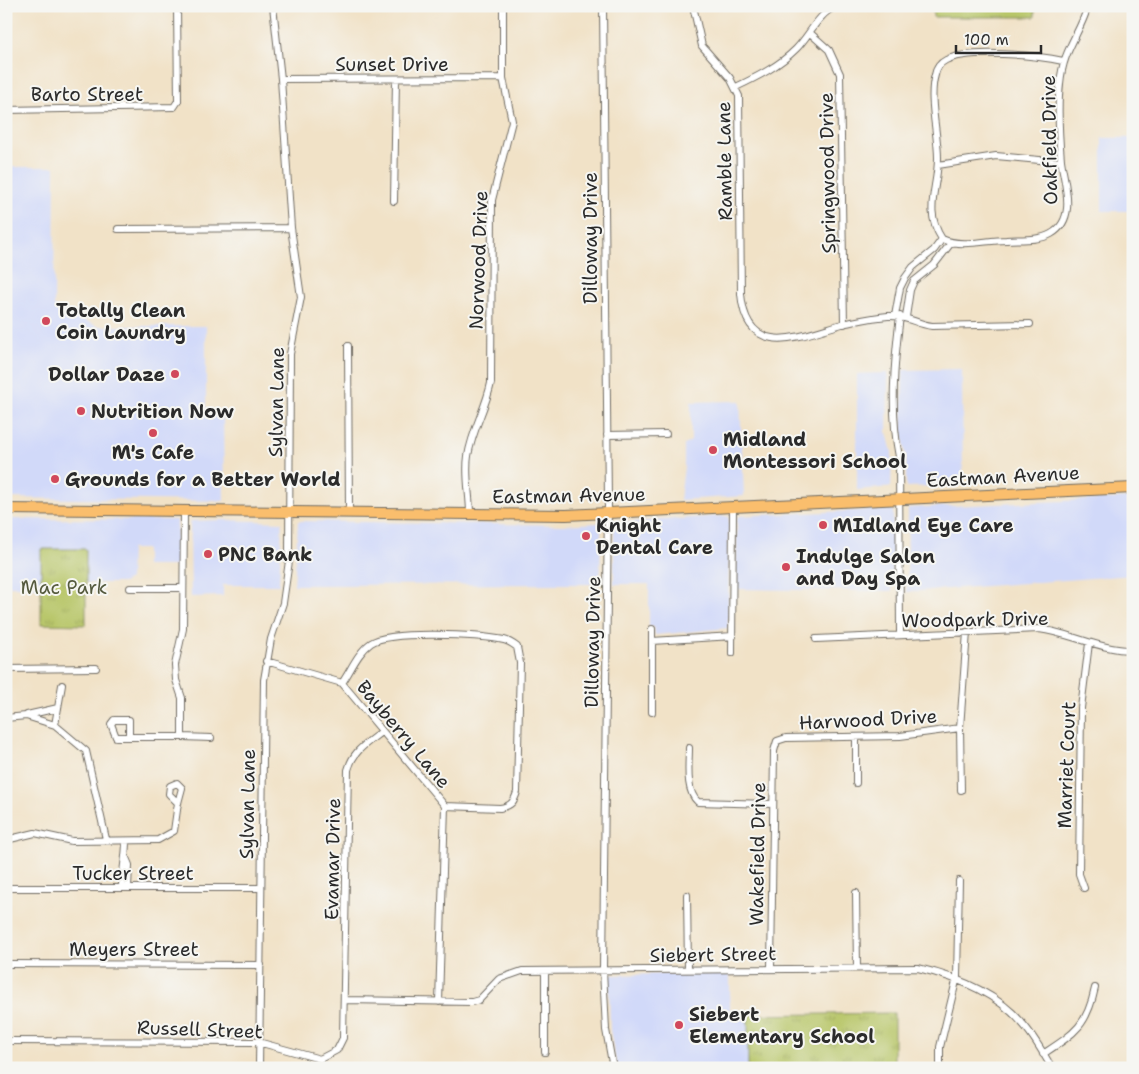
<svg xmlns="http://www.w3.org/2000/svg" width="1139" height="1074" viewBox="0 0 1139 1074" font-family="'Shantell Sans',sans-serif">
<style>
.built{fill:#d1d9f9}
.grass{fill:url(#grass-tufts);stroke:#72784a}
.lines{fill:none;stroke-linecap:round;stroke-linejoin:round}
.minor-casing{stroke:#706b62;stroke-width:8}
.primary-casing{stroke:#706b62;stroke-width:12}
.minor{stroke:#fff;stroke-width:6}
.primary{stroke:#fabe6d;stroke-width:10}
.poi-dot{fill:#d1495b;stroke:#f6f6f2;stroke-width:2}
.labels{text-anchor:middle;stroke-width:4;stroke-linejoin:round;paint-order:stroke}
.street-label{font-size:19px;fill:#2b2b2b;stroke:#f6f6f2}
.poi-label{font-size:19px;font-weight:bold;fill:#2b2b2b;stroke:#f6f6f2;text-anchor:start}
.park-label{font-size:19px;fill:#555a3e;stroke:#f6f6f2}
</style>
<defs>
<pattern id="grass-tufts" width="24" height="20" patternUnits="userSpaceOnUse" patternTransform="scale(1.25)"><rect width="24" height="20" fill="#b8c669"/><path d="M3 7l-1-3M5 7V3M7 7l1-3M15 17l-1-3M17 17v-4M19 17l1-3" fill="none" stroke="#9eaa5b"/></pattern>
</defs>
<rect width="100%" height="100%" fill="#f6f6f2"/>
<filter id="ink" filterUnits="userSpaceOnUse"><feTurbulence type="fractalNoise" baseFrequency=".02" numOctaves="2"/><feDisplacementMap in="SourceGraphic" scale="10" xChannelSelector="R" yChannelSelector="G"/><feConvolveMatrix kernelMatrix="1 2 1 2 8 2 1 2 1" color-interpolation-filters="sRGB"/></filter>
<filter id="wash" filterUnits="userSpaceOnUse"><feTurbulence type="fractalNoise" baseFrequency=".0096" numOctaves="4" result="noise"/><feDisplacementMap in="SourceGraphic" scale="20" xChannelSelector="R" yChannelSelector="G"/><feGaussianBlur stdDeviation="1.12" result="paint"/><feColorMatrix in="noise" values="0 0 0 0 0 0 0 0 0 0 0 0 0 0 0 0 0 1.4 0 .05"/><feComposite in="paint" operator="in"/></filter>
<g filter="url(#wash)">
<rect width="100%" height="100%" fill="#f1e2c7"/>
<path class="built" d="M 1102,138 L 1133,138 L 1133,211 L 1102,211 Z
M 6,167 L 55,167 L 54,306 L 97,326 L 206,326 L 206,408 L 223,412 L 224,501 L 6,498 Z
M 962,369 L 963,485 L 906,487 L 906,457 L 902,431 L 903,370 Z
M 888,373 L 887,433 L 892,452 L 891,487 L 857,490 L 857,374 Z
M 740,401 L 744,496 L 680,500 L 684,467 L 684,445 L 691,441 L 691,402 Z
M 1133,498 L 1133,575 L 907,592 L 908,508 Z
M 893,509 L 892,591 L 736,589 L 737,527 L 737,518 L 740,516 Z
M 725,516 L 729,517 L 728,628 L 655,635 L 654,627 L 649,627 L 649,584 L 614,584 L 614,525 L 615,523 Z
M 6,519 L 177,520 L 177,566 L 146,566 L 146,549 L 131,549 L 130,579 L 123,583 L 86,583 L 86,549 L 41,549 L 41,587 L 10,586 L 6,581 Z
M 223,520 L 282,522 L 279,585 L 223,585 L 223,596 L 191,597 L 190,521 Z
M 298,521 L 562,525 L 599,523 L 601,529 L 600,584 L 294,585 Z
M 730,973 L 730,1015 L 748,1015 L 748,1068 L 617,1068 L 610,1030 L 609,975 Z"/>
<path class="grass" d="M 933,6 L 1035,6 L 1035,17 L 933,17 Z
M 41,549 L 86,549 L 86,625 L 41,624 Z
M 894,1013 L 894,1068 L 748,1068 L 748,1015 Z"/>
</g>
<g filter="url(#ink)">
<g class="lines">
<g class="minor-casing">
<path id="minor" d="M 603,6 L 608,502 L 603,970 L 606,1030 L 613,1068
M 693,6 L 702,46 L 730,78 L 739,96 L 741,294 C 747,361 800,336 842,324 C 857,321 873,317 888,316 C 906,315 916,324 932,326 L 1030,324
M 810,33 L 829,50 L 840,74 L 844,324
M 1063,61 C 1037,55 969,49 946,60 C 940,63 936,69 935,75 C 928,98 938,133 938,158 C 938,189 923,210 942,239 C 962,248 985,240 1006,240 C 1020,239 1038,241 1051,234 C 1078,219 1064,183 1061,160 C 1059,136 1057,109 1060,84 C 1063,49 1079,36 1088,6
M 281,79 L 503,78
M 736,87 C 757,77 779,66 796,49 C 810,35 817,15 836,6
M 6,110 L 174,107 L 178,101 L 177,6
M 938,165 L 996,156 L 1061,162
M 394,201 L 396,79
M 118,229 L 291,228
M 895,316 L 900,288 L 905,278 L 913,267 L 934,250 L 942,239
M 906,317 L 910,290 L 914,281 L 934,265 L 951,243
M 348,346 L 349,513
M 607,435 L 666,434
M 470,514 C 470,495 465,476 468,456 C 472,430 486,408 491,383 L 492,200 L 512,121 L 503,78 L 503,6
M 130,588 L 183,588
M 652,629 L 652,712
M 900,635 L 899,457 C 890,411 894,363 900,316
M 816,639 L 1039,629 C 1071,633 1099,650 1133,650
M 652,641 L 733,636
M 732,653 L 733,507
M 266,661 L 342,683 L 445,806 L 439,1002
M 6,669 L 96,668
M 342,683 C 351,670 358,652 371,643 C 390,630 479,635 504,640 C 509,641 513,644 517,647 L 520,663 L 517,792 C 514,802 511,806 500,808 L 445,806
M 27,715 L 58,708
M 6,718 L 26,716 L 55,725 L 86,751 L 106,839
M 55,725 L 62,685
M 129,737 L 129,720 L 114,720 L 111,724 L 116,737 L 182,737 L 182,698 L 176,680 L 175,665 L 183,629 L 184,511
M 182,737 L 211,738
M 856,737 L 856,783
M 689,748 C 689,764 685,791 698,802 L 772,804
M 961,790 L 960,728 L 967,632
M 6,840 L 35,833 L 72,841 L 158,840 L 174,831 L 178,803 L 182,788 L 177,783 L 170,786 L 169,794 L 178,803
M 126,858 L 129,865 L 128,888
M 6,888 L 261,888
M 122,888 C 122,871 126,858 126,841
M 1084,888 L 1079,874 L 1081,708 L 1089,643
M 856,893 L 857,968
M 687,895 L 688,969
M 6,964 L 261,965
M 771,969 L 774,751 L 777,741 L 786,738 L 900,736 L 960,728
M 545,971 L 545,1052
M 345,1000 L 472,1002 L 479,1000 L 499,979 L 522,971 L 918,968 C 957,977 996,992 1022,1023 C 1034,1036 1043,1053 1052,1068
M 6,1041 L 258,1042 L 320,1059 L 337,1050 L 343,1038 L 348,770 C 353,751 367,743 381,732
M 1043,1054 C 1075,1033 1087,1026 1095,988
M 259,1068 L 264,680 L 271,639 L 283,603 L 289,561 L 290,354 L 301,297 L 291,228 L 281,79 L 273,6
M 940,1068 L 940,1047 L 957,977 L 959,881"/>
</g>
<g class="primary-casing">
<path id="primary" d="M 6,509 L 566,515 L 1133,488"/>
</g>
<use href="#minor" class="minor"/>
<use href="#primary" class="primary"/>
</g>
</g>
<g class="poi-dot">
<circle cx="46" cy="321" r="5"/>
<circle cx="175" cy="374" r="5"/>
<circle cx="81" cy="411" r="5"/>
<circle cx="153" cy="433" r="5"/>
<circle cx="713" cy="450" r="5"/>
<circle cx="55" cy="479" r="5"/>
<circle cx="823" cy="525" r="5"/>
<circle cx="586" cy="536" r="5"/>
<circle cx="208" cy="554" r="5"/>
<circle cx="786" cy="567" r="5"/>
<circle cx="679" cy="1025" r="5"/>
</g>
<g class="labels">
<g class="street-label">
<text x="392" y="71">Sunset Drive</text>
<text x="87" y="101">Barto Street</text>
<text transform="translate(1049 140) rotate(-91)" y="7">Oakfield Drive</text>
<text transform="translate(724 161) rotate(-91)" y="7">Ramble Lane</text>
<text transform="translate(827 173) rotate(-91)" y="7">Springwood Drive</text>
<text transform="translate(590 238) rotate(-90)" y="7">Dilloway Drive</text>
<text transform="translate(478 260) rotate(-88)" y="7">Norwood Drive</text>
<text transform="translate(276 402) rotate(-89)" y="7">Sylvan Lane</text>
<text transform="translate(1003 476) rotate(-3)" y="7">Eastman Avenue</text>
<text transform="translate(569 495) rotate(-1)" y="7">Eastman Avenue</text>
<text transform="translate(975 619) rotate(-1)" y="7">Woodpark Drive</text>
<text transform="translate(592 642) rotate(-89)" y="7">Dilloway Drive</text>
<text transform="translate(868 719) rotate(-3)" y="7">Harwood Drive</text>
<text transform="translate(404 734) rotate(50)" y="7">Bayberry Lane</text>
<text transform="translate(1066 765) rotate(-88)" y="7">Marriet Court</text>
<text transform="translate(247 804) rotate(-89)" y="7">Sylvan Lane</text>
<text transform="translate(757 854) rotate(-89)" y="7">Wakefield Drive</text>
<text transform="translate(332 859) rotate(-89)" y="7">Evamar Drive</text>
<text x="133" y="880">Tucker Street</text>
<text x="134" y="956">Meyers Street</text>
<text transform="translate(713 954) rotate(-1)" y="7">Siebert Street</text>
<text transform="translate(200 1029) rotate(2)" y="7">Russell Street</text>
</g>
<g class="poi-label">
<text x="56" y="317">Totally Clean<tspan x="56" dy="22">Coin Laundry</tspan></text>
<text x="165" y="381" text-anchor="end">Dollar Daze</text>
<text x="91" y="418">Nutrition Now</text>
<text x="723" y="446">Midland<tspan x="723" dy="22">Montessori School</tspan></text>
<text x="153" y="459" text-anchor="middle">M's Cafe</text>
<text x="65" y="486">Grounds for a Better World</text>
<text x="596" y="532">Knight<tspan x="596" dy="22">Dental Care</tspan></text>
<text x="833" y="532">MIdland Eye Care</text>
<text x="218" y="561">PNC Bank</text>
<text x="796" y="563">Indulge Salon<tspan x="796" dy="22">and Day Spa</tspan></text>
<text x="689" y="1021">Siebert<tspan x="689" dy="22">Elementary School</tspan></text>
</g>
<g class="park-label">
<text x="64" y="594">Mac Park</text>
</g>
</g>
<rect width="1139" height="1074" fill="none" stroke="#f6f6f2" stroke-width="25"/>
<path d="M956 45v8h85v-8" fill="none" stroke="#2b2b2b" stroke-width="2.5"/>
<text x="964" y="45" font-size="15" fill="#2b2b2b" stroke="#f6f6f2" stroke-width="4" paint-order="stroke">100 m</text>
</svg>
